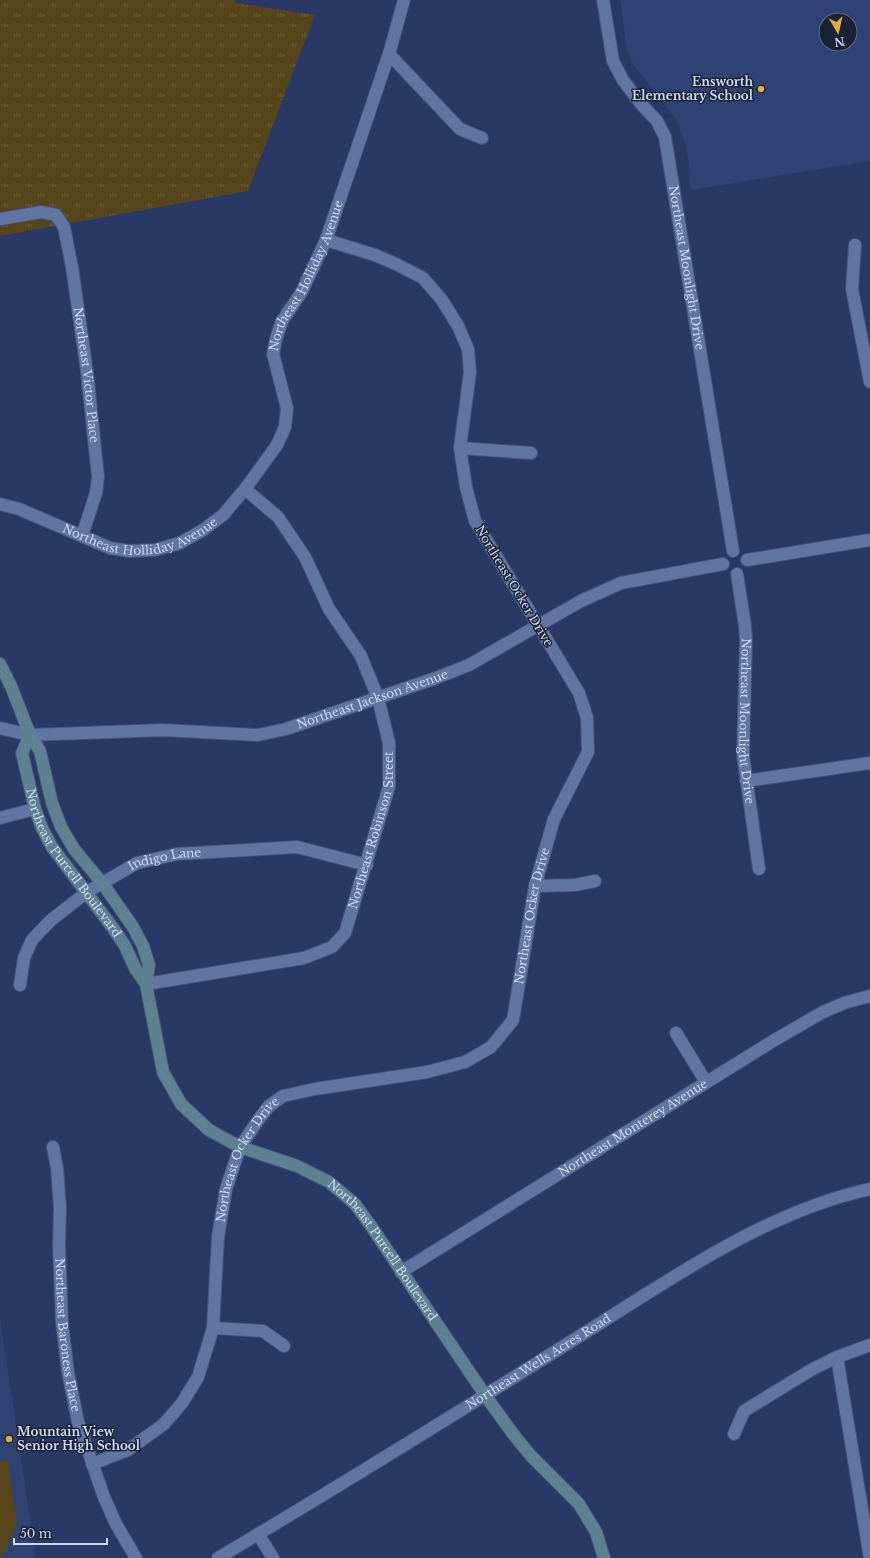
<svg xmlns="http://www.w3.org/2000/svg" width="870" height="1558" viewBox="0 0 870 1558" font-family="'Libre Baskerville',serif">
<style>
.built{fill:#2e4374;fill-rule:evenodd}
.grass{fill:url(#grass-tufts)}
.garden{fill:#56441b}
.lines{fill:none;stroke-linecap:round;stroke-linejoin:round}
.street-casing{stroke:#455378;stroke-width:14}
.secondary-casing{stroke:#455378;stroke-width:14}
.street{stroke:#6075a4;stroke-width:12}
.secondary{stroke:#5f8090;stroke-width:12}
.poi-dot{fill:#e1af34;stroke:#192135;stroke-width:1.5}
.labels{text-anchor:middle;stroke-width:3;stroke-linejoin:round;paint-order:stroke}
.poi-label{font-size:12px;font-weight:bold;fill:#cedaf5;stroke:#192135;text-anchor:end}
.street-label{font-size:12px;fill:#cedaf5;stroke:#192135}
</style>
<defs>
<pattern id="grass-tufts" width="24" height="20" patternUnits="userSpaceOnUse"><rect width="24" height="20" fill="#56441b"/><path d="M3 7l-1-3M5 7V3M7 7l1-3M15 17l-1-3M17 17v-4M19 17l1-3" fill="none" stroke="#6d5e3d"/></pattern>
</defs>
<rect width="100%" height="100%" fill="#273964"/>
<path class="built" d="M 620,0 L 870,0 L 870,161 L 691,190 L 690,189 L 690,172 L 686,146 L 677,121 L 633,64 L 627,49 ZM 826,20 L 850,20 L 850,44 L 826,44 Z
M 0,1319 L 36,1558 L 0,1558 Z"/>
<path class="grass" d="M 0,0 L 235,0 L 236,3 L 315,15 L 248,191 L 0,236 Z"/>
<path class="garden" d="M 8,1460 L 17,1524 L 7,1549 L 0,1558 L 0,1461 Z"/>
<g class="lines">
<g class="street-casing">
<g id="street">
<path id="s1" d="M 603,0 L 613,61 L 623,80 L 641,104 L 657,121 L 665,137 L 733,551"/>
<path d="M 389,54 L 460,129 L 482,138"/>
<path id="s2" d="M 0,219 L 41,212 L 56,215 L 64,227 L 72,267 L 87,372 L 98,477 L 96,493 L 82,536"/>
<path d="M 855,245 L 852,289 L 870,382"/>
<path d="M 460,448 L 531,453"/>
<path id="s3" d="M 0,504 L 19,509 L 110,548 L 130,551 L 155,550 L 180,543 L 203,530 L 223,515 L 245,489 L 277,445 L 285,427 L 287,408 L 273,354 L 276,339 L 282,321 L 301,293 L 326,240 L 389,54 L 404,0"/>
<path d="M 747,560 L 870,540"/>
<path id="s4" d="M 737,574 L 745,626 L 746,640 L 743,755 L 759,869"/>
<path id="s5" d="M 0,728 L 30,735 L 163,730 L 258,735 L 286,729 L 436,678 L 469,665 L 581,601 L 621,583 L 723,564"/>
<path d="M 746,781 L 870,763"/>
<path d="M 0,818 L 35,809"/>
<path d="M 535,886 L 575,885 L 595,881"/>
<path id="s6" d="M 146,984 L 304,958 L 332,947 L 345,933 L 389,787 L 389,743 L 378,698 L 361,656 L 329,609 L 305,557 L 278,517 L 245,489"/>
<path id="s7" d="M 20,985 L 24,958 L 32,940 L 50,921 L 87,892 L 137,863 L 177,854 L 297,847 L 367,865"/>
<path d="M 676,1033 L 706,1082"/>
<path id="s8" d="M 53,1147 L 57,1168 L 60,1208 L 59,1246 L 62,1323 L 68,1372 L 78,1422 L 104,1497 L 116,1524 L 136,1558"/>
<path id="s9" d="M 401,1272 L 773,1041 L 823,1012 L 847,1002 L 870,996"/>
<path d="M 213,1328 L 263,1331 L 284,1346"/>
<path d="M 837,1357 L 870,1558"/>
<path d="M 734,1434 L 744,1411 L 811,1370 L 837,1357 L 870,1345"/>
<path id="s10" d="M 92,1464 L 128,1450 L 164,1424 L 182,1403 L 198,1377 L 213,1328 L 218,1237 L 226,1189 L 240,1147 L 259,1119 L 269,1106 L 283,1096 L 315,1089 L 427,1072 L 465,1062 L 491,1047 L 513,1020 L 535,886 L 554,819 L 588,752 L 587,718 L 579,693 L 475,521 L 466,487 L 460,448 L 470,372 L 468,349 L 458,326 L 442,300 L 423,278 L 398,265 L 375,255 L 326,240"/>
<path d="M 258,1534 L 273,1558"/>
<path id="s11" d="M 218,1558 C 338,1487 457,1413 575,1339 C 667,1282 763,1212 870,1189"/>
</g>
</g>
<g class="secondary-casing">
<g id="secondary">
<path id="s12" d="M 0,664 L 11,686 L 30,735 L 40,751 L 52,803 L 61,827 L 74,849 L 103,884 L 133,927 L 143,946 L 149,965 L 146,984 L 163,1072 L 181,1104 L 209,1130 L 240,1147 L 297,1166 L 329,1182 L 355,1204 L 371,1226 L 485,1395 L 513,1434 L 532,1457 L 579,1504 L 596,1532 L 604,1558"/>
<path id="s13" d="M 30,735 L 22,753 L 35,809 L 42,828 L 52,847 L 113,928 L 125,946 L 135,968 L 146,984"/>
</g>
</g>
<use href="#street" class="street"/>
<use href="#secondary" class="secondary"/>
</g>
<g class="poi-dot">
<circle cx="761" cy="89" r="4"/>
<circle cx="9" cy="1439" r="4"/>
</g>
<g class="labels">
<g class="poi-label">
<text x="753" y="86">Ensworth<tspan x="753" dy="14">Elementary School</tspan></text>
<text x="17" y="1436" text-anchor="start">Mountain View<tspan x="17" dy="14">Senior High School</tspan></text>
</g>
<g class="street-label">
<text dy="4" stroke="none"><textPath href="#s1" startOffset="287">Northeast Moonlight Drive</textPath></text>
<text dy="4" stroke="none"><textPath href="#s3" startOffset="510">Northeast Holliday Avenue</textPath></text>
<text dy="4" stroke="none"><textPath href="#s2" startOffset="221">Northeast Victor Place</textPath></text>
<text dy="4" stroke="none"><textPath href="#s3" startOffset="150">Northeast Holliday Avenue</textPath></text>
<text transform="translate(514 586) rotate(59)" y="4">Northeast Ocker Drive</text>
<text dy="4" stroke="none"><textPath href="#s5" startOffset="379">Northeast Jackson Avenue</textPath></text>
<text dy="4" stroke="none"><textPath href="#s4" startOffset="148">Northeast Moonlight Drive</textPath></text>
<text dy="4" stroke="none"><textPath href="#s6" startOffset="316">Northeast Robinson Street</textPath></text>
<text dy="4" stroke="none"><textPath href="#s13" startOffset="143">Northeast Purcell Boulevard</textPath></text>
<text dy="4" stroke="none"><textPath href="#s7" startOffset="206">Indigo Lane</textPath></text>
<text dy="4" stroke="none"><textPath href="#s10" startOffset="800">Northeast Ocker Drive</textPath></text>
<text dy="4" stroke="none"><textPath href="#s9" startOffset="273">Northeast Monterey Avenue</textPath></text>
<text dy="4" stroke="none"><textPath href="#s10" startOffset="368">Northeast Ocker Drive</textPath></text>
<text dy="4" stroke="none"><textPath href="#s12" startOffset="742">Northeast Purcell Boulevard</textPath></text>
<text dy="4" stroke="none"><textPath href="#s8" startOffset="189">Northeast Baroness Place</textPath></text>
<text dy="4" stroke="none"><textPath href="#s11" startOffset="376">Northeast Wells Acres Road</textPath></text>
</g>
</g>
<g transform="translate(838 32) rotate(171)"><circle r="19" fill="#192135" stroke="#616b82"/>
<path d="M0-3L7 15L0 10L-7 15Z" fill="#e1af34"/>
<text y="-6" font-size="11" font-weight="bold" text-anchor="middle" fill="#cedaf5">N</text>
</g>
<path d="M14 1538v6h93v-6" fill="none" stroke="#cedaf5" stroke-width="2"/>
<text x="20" y="1538" font-size="12" fill="#cedaf5" stroke="#192135" stroke-width="3" paint-order="stroke">50 m</text>
</svg>
